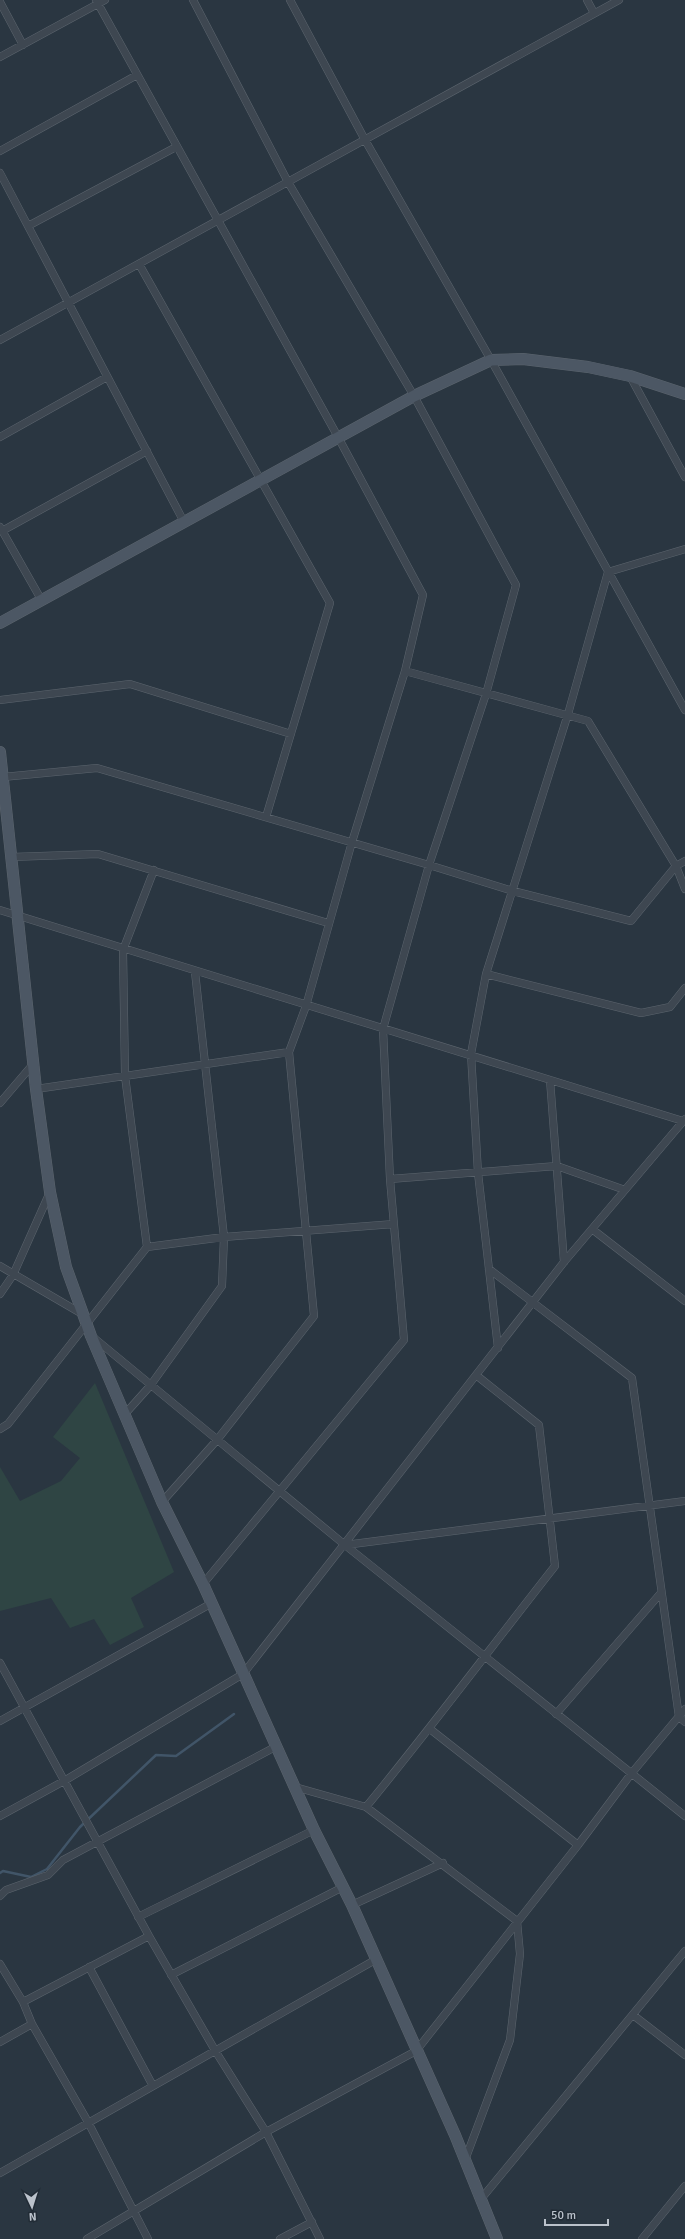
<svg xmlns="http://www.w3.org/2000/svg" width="685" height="2239" viewBox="0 0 685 2239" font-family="Signika,sans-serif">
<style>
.green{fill:#2f4544}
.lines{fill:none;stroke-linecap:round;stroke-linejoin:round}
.stream{stroke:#415568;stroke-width:2.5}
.street-casing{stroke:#5c656e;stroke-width:8}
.secondary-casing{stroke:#5c656e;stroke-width:12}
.street{stroke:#3e4751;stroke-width:7}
.secondary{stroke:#4c5764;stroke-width:11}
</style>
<rect width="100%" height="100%" fill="#2a3641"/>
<path class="green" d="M 95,1383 L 174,1572 L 131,1598 L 144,1627 L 110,1645 L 94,1619 L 70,1628 L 51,1598 L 0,1611 L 0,1467 L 20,1501 L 61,1481 L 80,1458 L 53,1437 Z"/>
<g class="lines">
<path class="stream" d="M 0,1873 L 3,1871 L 31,1877 L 47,1869 L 80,1827 L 156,1755 L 176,1756 L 234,1714"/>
<g class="street-casing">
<path id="street" d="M 96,0 L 338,437 L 423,595 L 405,671 L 352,842 L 306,1006 L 289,1052 L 314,1316 L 217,1440 L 162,1502
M 193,0 L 288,182 L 414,396 L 516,585 L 486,694 L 429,865 L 383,1029 L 390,1179 L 404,1340 L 203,1584
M 290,0 L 365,140 L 491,360 L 685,710
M 587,0 L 594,13
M 0,2 L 23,45
M 0,57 L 105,0
M 0,151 L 137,75
M 0,173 L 184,522
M 28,226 L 176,147
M 139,264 L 330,603 L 266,817
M 0,340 L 619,0
M 630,376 L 685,477
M 0,437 L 107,377
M 0,527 L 42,601
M 2,531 L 147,451
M 405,671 L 588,721 L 676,866 L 685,889
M 0,700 L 130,684 L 291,734
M 3,777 L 97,768 L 429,865 L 513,891 L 631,921 L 676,866 L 685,861
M 11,857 L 98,854 L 328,923
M 0,910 L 683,1121
M 486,974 L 641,1013 L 670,1007 L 685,988
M 550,1080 L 564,1262
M 36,1089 L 289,1052
M 0,1103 L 34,1063
M 390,1179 L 557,1166 L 625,1190
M 592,1229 L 685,1301
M 147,1247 L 224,1237 L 394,1224
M 0,1266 L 84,1315
M 489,1269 L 632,1378 L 679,1717 L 685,1722
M 0,1294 L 13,1275 L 50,1192
M 94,1338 L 345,1545 L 685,1816
M 498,1348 L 478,1173 L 471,1054 L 486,974 L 568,714 L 608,572 L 685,549
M 124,1415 L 150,1386 L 222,1286 L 224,1237 L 195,972
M 0,1429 L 8,1424 L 147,1247 L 125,1076 L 123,950 L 154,870
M 345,1545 L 685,1501
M 0,1663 L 149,1936 L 216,2052 L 266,2132 L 320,2239
M 556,1714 L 660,1594
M 0,1721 L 212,1603
M 430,1729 L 578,1845
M 295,1787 L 366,1807 L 517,1921 L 520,1954 L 510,2040 L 465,2160
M 366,1807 C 431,1728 492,1646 555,1566 L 539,1425 L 476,1375
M 0,1816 L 64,1781 L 243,1674 L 564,1262 L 685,1119
M 0,1896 L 6,1890 L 48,1875 L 63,1860 L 277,1746
M 352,1905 L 443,1863
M 138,1917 L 314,1830
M 0,1964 L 23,2002 L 32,2024 L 88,2122 L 148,2239
M 89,1967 L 153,2086
M 171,1975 L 343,1887
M 23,2002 L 149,1936
M 633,2015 L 685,2055
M 0,2042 L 32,2024
M 0,2173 L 375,1960
M 481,2199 L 685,1951
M 87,2239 L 266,2132 L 416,2051 L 578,1845 L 631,1774 L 685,1709
M 280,2239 L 312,2222
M 642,2239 L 685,2186"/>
</g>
<g class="secondary-casing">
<path id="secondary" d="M 0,623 L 414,396 L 491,360 L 523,359 L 588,367 L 630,376 L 685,394
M 0,752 L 36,1089 L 50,1192 L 66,1267 L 91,1336 L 162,1502 L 203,1584 L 314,1830 L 352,1905 L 455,2135 L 497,2239"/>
</g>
<use href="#street" class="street"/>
<use href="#secondary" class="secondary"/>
</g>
<g transform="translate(32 2207) rotate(176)" stroke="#222c36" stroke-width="3" paint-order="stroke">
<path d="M0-3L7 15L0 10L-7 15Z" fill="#bbc2cb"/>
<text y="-6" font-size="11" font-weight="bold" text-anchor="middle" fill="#bbc2cb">N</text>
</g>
<path d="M545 2219v6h63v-6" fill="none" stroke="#bbc2cb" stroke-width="2"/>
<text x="551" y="2219" font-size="12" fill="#bbc2cb" stroke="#222c36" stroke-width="3" paint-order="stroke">50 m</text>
</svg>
